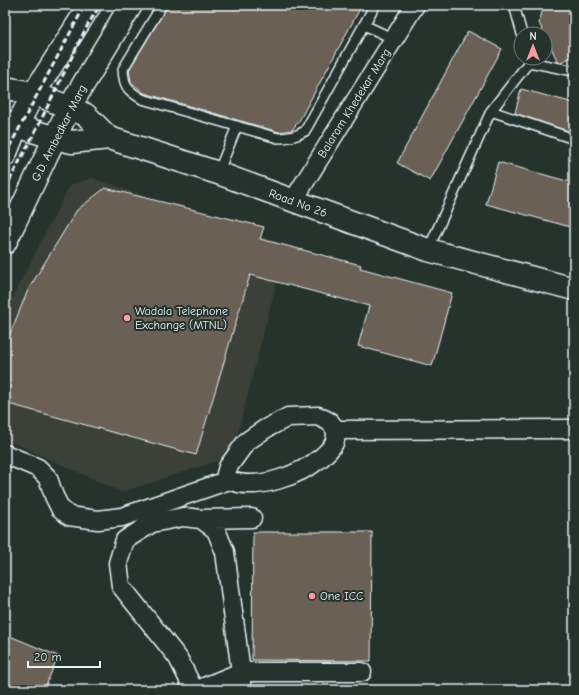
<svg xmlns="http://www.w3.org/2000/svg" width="579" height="695" viewBox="0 0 579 695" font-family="'Comic Neue',sans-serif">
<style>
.built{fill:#3b4039}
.building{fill:#6b6055;stroke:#e8f1f8}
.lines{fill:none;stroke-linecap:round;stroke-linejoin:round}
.lane-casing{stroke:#e8f1f8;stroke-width:12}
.street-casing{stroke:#e8f1f8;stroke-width:21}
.secondary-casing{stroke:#e8f1f8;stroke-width:25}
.lane{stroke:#26332d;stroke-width:9}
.street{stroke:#26332d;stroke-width:18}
.secondary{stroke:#26332d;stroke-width:22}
.rail{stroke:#e8f1f8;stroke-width:3;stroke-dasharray:6 3;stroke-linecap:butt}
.poi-dot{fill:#ff9aa2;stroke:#26332d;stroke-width:1.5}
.labels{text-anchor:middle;stroke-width:4;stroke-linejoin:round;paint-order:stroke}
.street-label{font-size:12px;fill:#e8f1f8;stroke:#26332d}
.poi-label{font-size:12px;fill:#e8f1f8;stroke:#26332d;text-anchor:start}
</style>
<rect width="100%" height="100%" fill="#26332d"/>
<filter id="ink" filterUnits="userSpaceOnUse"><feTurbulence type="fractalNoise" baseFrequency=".025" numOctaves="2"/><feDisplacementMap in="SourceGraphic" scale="8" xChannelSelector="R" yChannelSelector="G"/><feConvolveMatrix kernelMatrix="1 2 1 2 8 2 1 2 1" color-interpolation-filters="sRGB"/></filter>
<g filter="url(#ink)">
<path class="built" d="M 92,178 L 286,245 L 232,456 L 122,492 L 5,439 L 5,312 L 70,185 Z"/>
<path class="building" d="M 168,5 L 362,5 L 299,121 L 292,130 L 279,132 L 144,93 L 131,82 L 129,70 Z
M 544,5 L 567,5 L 574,19 L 574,56 L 561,62 L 558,62 L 539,23 Z
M 468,31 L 502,49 L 430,181 L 397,163 Z
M 521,89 L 574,103 L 574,133 L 515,113 Z
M 498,162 L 574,183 L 574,228 L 486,204 Z
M 105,188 L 264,227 L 260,239 L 361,265 L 360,268 L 452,293 L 432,366 L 358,346 L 369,306 L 250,275 L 196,455 L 5,403 L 5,346 L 28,290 L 77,210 Z
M 253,532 L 372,532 L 371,661 L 252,660 Z
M 5,634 L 58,656 L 44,690 L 5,690 Z"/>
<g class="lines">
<g class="lane-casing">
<path id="lane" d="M 162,5 L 123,69 C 124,87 127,90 142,99 L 278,138 C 288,138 295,137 305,131 L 375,5
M 514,5 L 522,34
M 364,25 L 394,39
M 528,58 L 529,62 L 574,71
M 491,111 L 574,139
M 218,173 L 237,126
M 428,250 L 491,111 L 529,62"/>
</g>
<g class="street-casing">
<path id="street" d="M 293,201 L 415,5
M 318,416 L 330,422 L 336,430 C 336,434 336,439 334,443 C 332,448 326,453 322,457 C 300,475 257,492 229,480 L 226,474 L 228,467 L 246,442 L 265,429 L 288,417 Z
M 336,430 L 574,429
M 5,454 L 38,468 L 48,478 L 54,496 L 60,508 L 69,516 L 98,520 L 122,517 L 229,480
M 201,519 L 252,518
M 194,690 L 178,658 L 121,586 L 118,563 L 125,540 L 152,523 L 183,517 L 201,519 L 216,530 L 225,552 L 241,672 L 241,690
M 197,690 L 241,672 L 362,672"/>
</g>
<g class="secondary-casing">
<path id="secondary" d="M 5,88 L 34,93 L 86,115 L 109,138 L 218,173 L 428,250 L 574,289
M 5,122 L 55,138 L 72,142 L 109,138
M 5,155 L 17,125 L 34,93 L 90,5
M 5,243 L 69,108 L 131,5"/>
</g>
<use href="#lane" class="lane"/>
<use href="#street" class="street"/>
<use href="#secondary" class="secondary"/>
<path class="rail" d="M 5,155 L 85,5
M 5,189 L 37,128 L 86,28 L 100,5"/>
</g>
</g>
<g class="poi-dot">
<circle cx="127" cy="318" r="4"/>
<circle cx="312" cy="596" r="4"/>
</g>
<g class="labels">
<g class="street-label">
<text transform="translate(354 103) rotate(-58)" y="4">Balaram Khedekar Marg</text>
<text transform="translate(59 133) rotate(-63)" y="4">G.D. Ambedkar Marg</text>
<text transform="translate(298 203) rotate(20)" y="4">Road No 26</text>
</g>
<g class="poi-label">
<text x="135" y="315">Wadala Telephone<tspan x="135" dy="14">Exchange (MTNL)</tspan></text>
<text x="320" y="600">One ICC</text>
</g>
</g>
<rect width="579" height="695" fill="none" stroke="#26332d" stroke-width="20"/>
<rect x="10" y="10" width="559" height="675" fill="none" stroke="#e8f1f8" stroke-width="1.5" filter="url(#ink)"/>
<g transform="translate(533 46)"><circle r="19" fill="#26332d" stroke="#747f7e"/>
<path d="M0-3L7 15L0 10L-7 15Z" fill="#ff9aa2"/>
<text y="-6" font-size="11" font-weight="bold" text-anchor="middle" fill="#e8f1f8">N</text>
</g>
<path d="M28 661v6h72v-6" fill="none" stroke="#e8f1f8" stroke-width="2"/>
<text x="34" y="661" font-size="12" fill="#e8f1f8" stroke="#26332d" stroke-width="3" paint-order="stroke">20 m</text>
</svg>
